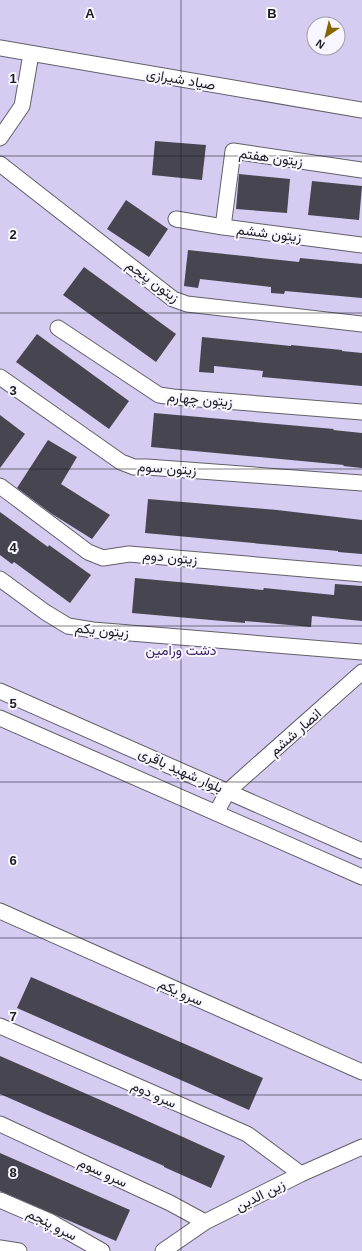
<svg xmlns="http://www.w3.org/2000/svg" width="362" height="1251" viewBox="0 0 362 1251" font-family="Helvetica,Vazirmatn,sans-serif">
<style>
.green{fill:#d6ccf1;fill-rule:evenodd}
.building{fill:#47454f}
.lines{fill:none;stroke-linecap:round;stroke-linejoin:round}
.minor-casing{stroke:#615f6a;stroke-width:17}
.minor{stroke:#fff;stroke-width:15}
.grid{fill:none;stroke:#1c1b20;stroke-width:1;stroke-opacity:0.55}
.labels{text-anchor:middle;stroke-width:4;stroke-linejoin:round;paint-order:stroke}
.street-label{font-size:14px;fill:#1c1b20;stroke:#f8f6fe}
.park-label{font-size:14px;fill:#3d2366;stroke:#f8f6fe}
.grid-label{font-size:13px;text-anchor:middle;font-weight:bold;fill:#1c1b20;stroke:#f8f6fe;stroke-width:4;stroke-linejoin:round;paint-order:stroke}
</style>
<rect width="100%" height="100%" fill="#ebe8f5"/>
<path class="green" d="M 0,0 L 362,0 L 362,1251 L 0,1251 ZM 314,24 L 338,24 L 338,48 L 314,48 Z"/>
<path class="building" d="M 155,141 L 206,145 L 202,180 L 152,175 Z
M 239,174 L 290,179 L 287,213 L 236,209 Z
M 312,181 L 362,186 L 359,220 L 308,215 Z
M 126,200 L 168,229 L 149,257 L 107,229 Z
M 188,250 L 299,262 L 300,258 L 362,264 L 362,298 L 285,291 L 284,294 L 271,293 L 271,287 L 200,279 L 198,288 L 184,286 Z
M 84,267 L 176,334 L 156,362 L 63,295 Z
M 37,334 L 129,401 L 109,429 L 16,362 Z
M 202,337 L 291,346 L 291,345 L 342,350 L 342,351 L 362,353 L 362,386 L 262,377 L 263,371 L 214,366 L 214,373 L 199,372 Z
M 154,413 L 334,429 L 333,430 L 362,433 L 362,468 L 343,466 L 344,465 L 151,447 Z
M 0,415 L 25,434 L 0,468 Z
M 48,440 L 77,457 L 61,484 L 110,515 L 92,539 L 52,514 L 17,488 Z
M 148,499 L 277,510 L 362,520 L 362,554 L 338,552 L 338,551 L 145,533 Z
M 0,512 L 48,547 L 49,545 L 91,575 L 70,603 L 14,562 L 12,564 L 0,555 Z
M 135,578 L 263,590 L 264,588 L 334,595 L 335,584 L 362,586 L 362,621 L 312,616 L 311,627 L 245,621 L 245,623 L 132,613 Z
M 31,977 L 263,1078 L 249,1110 L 17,1008 Z
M 0,1056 L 121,1109 L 225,1156 L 211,1188 L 164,1167 L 164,1166 L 0,1094 Z
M 0,1153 L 130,1210 L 116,1241 L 0,1191 Z"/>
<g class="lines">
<g class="minor-casing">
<path id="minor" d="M 0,48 L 362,110
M 0,138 L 22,106 L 31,54
M 0,164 L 173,299 L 187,304 L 362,324
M 176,219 L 223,227 L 362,245
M 223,227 L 233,151 L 362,170
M 58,328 L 159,395 L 173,397 L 362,412
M 0,377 L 121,462 L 134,467 L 147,467 L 362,483
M 0,486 L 88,552 L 103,558 L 129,554 L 362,574
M 0,579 L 45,612 L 68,626 L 93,630 L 362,652
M 0,691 L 362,851
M 0,718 L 362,877
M 216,813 L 228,791 L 362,672
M 0,911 L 362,1072
M 0,1026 L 247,1134 L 301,1174
M 0,1124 L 170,1203 L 205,1222
M 0,1200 L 51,1222 L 102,1251
M 0,1248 L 19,1251
M 163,1251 L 205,1222 L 301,1174 L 362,1147"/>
</g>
<use href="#minor" class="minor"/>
</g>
<path class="grid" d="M 181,0 L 181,1251M 0,156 L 362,156M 0,313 L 362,313M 0,469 L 362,469M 0,626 L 362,626M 0,782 L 362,782M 0,938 L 362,938M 0,1095 L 362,1095"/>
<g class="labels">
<g class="street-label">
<text transform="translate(181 79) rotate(10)" y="5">صیاد شیرازی</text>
<text transform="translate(271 157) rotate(8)" y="5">زیتون هفتم</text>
<text transform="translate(269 233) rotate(7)" y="5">زیتون ششم</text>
<text transform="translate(153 281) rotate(36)" y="5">زیتون پنجم</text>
<text transform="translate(200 399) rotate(5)" y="5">زیتون چهارم</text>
<text transform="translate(167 468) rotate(4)" y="5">زیتون سوم</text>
<text transform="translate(170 557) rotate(5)" y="5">زیتون دوم</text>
<text transform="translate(102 630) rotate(6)" y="5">زیتون یکم</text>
<text transform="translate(295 732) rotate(-41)" y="5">انصار ششم</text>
<text transform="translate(181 770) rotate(24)" y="5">بلوار شهید باقری</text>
<text transform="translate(181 992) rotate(24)" y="5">سرو یکم</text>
<text transform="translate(154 1094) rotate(24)" y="5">سرو دوم</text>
<text transform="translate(103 1172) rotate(25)" y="5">سرو سوم</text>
<text transform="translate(260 1195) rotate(-27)" y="5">زین الدین</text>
<text transform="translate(52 1224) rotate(27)" y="5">سرو پنجم</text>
</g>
<g class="park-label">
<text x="181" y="655">دشت ورامین</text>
</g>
</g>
<g class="grid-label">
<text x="90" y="18">A</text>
<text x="272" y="18">B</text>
<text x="13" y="83">1</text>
<text x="13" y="239">2</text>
<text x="13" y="395">3</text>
<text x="13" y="552">4</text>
<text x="13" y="708">5</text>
<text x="13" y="865">6</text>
<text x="13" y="1021">7</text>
<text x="13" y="1177">8</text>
</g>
<g transform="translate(326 36) rotate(215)"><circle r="19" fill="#f8f6fe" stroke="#a09ea5"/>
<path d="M0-3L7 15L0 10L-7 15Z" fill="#866600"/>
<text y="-6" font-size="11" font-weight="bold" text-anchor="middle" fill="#1c1b20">N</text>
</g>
</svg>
